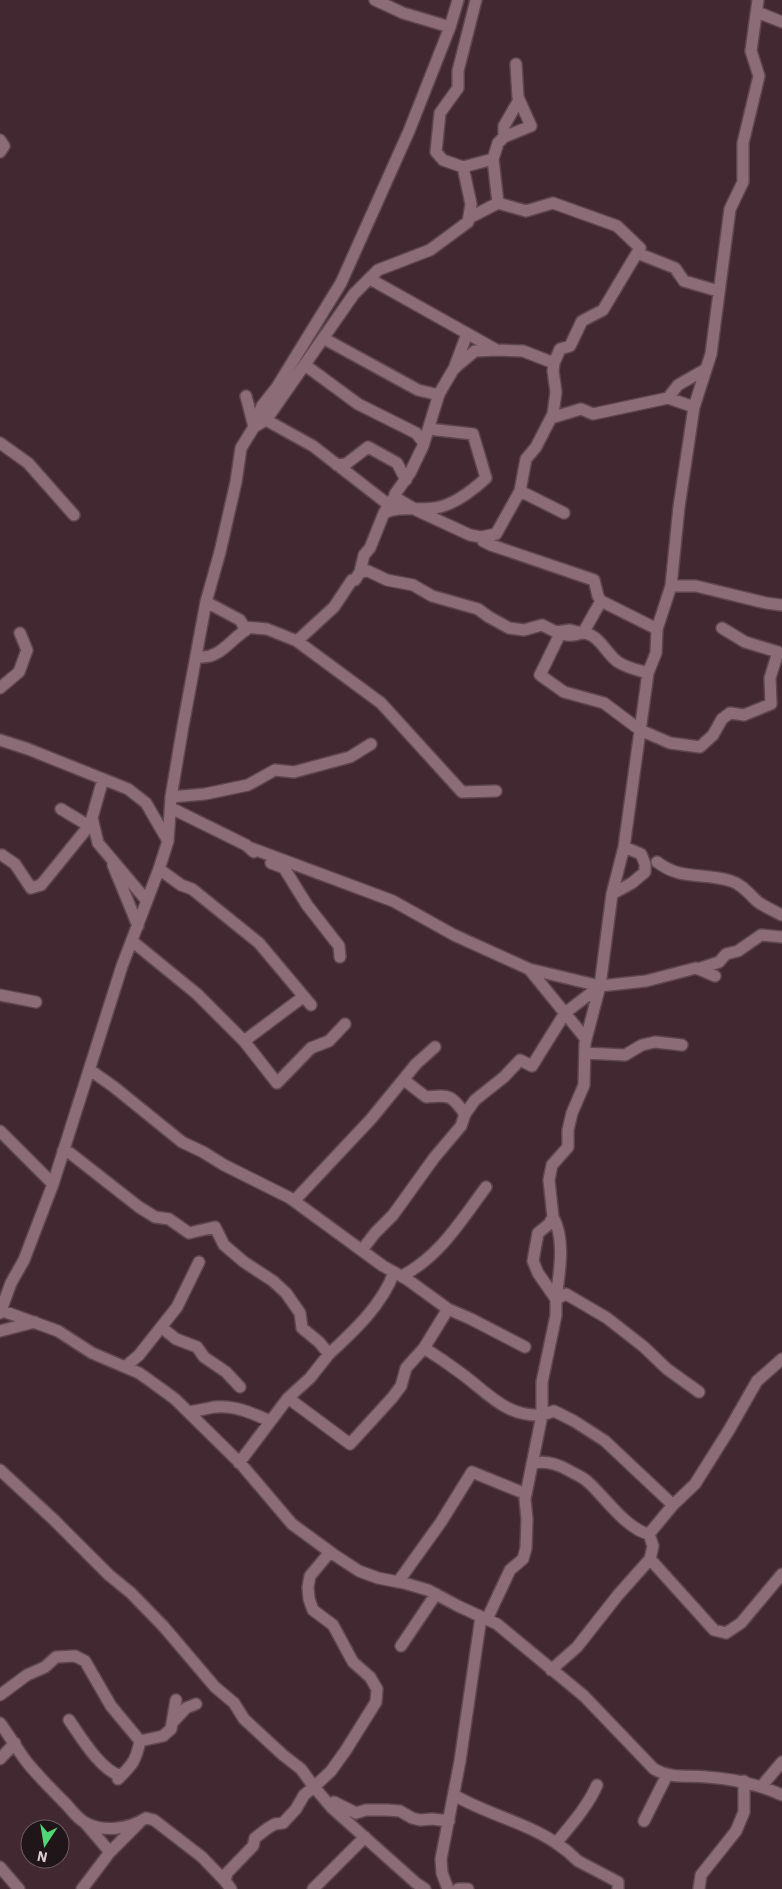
<svg xmlns="http://www.w3.org/2000/svg" width="782" height="1889" viewBox="0 0 782 1889" font-family="'IBM Plex Sans',sans-serif">
<style>
.lines{fill:none;stroke-linecap:round;stroke-linejoin:round}
.minor-casing{stroke:#5e464d;stroke-width:14}
.minor{stroke:#8c6c76;stroke-width:11}
</style>
<rect width="100%" height="100%" fill="#422830"/>
<g class="lines">
<g class="minor-casing">
<path id="minor" d="M 375,0 L 403,13 L 450,27
M 757,12 L 782,22
M 504,137 L 504,126 L 519,100
M 0,140 L 4,146 L 0,152
M 493,159 L 498,143 L 504,137 L 531,126 L 518,97 L 516,64
M 463,167 L 493,159 L 498,203
M 469,218 L 498,203 L 526,211 L 553,203 L 617,226 L 640,248 L 603,310 L 582,321 L 570,346 L 560,349 L 554,363
M 637,253 L 675,268 L 684,281 L 718,291
M 370,279 L 495,349
M 323,338 L 418,390 L 439,395
M 305,365 L 358,404 L 416,433 L 424,443
M 455,366 L 467,334
M 246,396 L 254,427 L 266,420 L 354,294 L 378,270 L 430,250 L 468,222 L 471,204 L 463,167 L 443,160 L 436,152 L 440,113 L 458,88 L 458,71 L 476,0
M 668,398 L 678,385 L 706,369
M 551,418 L 581,409 L 593,414 L 668,398 L 694,407
M 266,420 L 313,446 L 389,505
M 0,443 L 28,463 L 74,515
M 337,465 L 346,464 L 368,447 L 397,463 L 406,480
M 520,491 L 564,513
M 384,513 C 400,505 417,511 435,508 C 454,505 472,491 486,478 L 473,434 L 429,429
M 481,537 L 483,541 L 491,545 L 594,580 L 598,596 L 601,601
M 360,572 L 364,555 L 370,548 L 384,513 L 392,500 L 396,498 L 418,511 L 470,535 L 481,537 L 496,534 L 520,491 L 526,459 L 536,447 L 553,414 L 556,392 L 553,371 L 554,363 L 523,351 L 497,350 L 475,351 L 458,365 L 453,370 L 439,394 L 423,446 L 410,473 L 395,494 L 396,498
M 671,586 L 696,586 L 766,603 L 782,605
M 244,627 L 267,629 L 297,641 L 334,607 L 352,580 L 355,580 L 360,572 L 368,571 L 387,580 L 413,585 L 432,596 L 478,609 L 489,617 L 509,628 L 524,630 L 542,625 C 556,632 567,639 582,633 L 570,630 L 556,632
M 582,633 C 599,633 606,654 618,662 C 627,668 638,670 648,673
M 583,633 L 601,601 L 657,629
M 560,634 L 540,675 L 564,692 L 604,703 L 640,730 L 670,743 L 700,747 L 713,735 L 722,719 L 730,713 L 744,715 L 771,704 L 770,678 L 778,652 L 745,642 L 722,628
M 297,641 L 381,703 L 462,792 L 496,791
M 201,657 C 220,658 230,640 246,630 L 240,620 L 210,604
M 0,688 L 19,672 L 27,650 L 20,633
M 0,740 L 28,749 L 128,789 L 146,803 L 168,841
M 103,779 L 92,818 L 98,843 L 147,901
M 171,797 L 205,794 L 248,785 L 275,770 L 294,772 L 350,757 L 371,744
M 171,808 L 246,845 L 254,852
M 61,809 L 94,829
M 248,847 L 393,901 L 454,935 L 529,969 L 586,1039
M 2,855 L 15,864 L 31,888 L 41,885 L 93,821
M 657,862 C 682,881 703,872 731,881 C 742,884 750,895 758,902 C 765,907 774,911 782,915
M 271,863 L 284,868 L 307,905 L 339,946 L 340,957
M 113,865 L 138,926
M 159,869 L 181,885 L 192,889 L 259,943 L 311,1005
M 612,894 L 632,883 L 645,872 L 645,864 L 641,854 L 624,847
M 132,941 L 197,994 L 244,1041 L 277,1083 L 311,1048 L 329,1041 L 345,1024
M 529,969 L 600,986
M 698,969 L 719,962 L 726,954 L 738,951 L 761,935 L 782,937
M 0,995 L 36,1002
M 244,1041 L 303,997
M 585,1053 L 625,1055 L 642,1045 L 655,1042 L 682,1045
M 90,1070 L 114,1087 L 182,1142 L 203,1152 L 224,1165 L 290,1198 L 383,1266 L 408,1280 L 448,1309
M 404,1080 L 426,1097 C 449,1095 451,1094 465,1114
M 0,1131 L 53,1184
M 63,1151 L 70,1153 L 139,1207 L 155,1217 L 169,1219 L 189,1233 L 215,1227 L 224,1245 L 244,1262 L 273,1281 L 286,1293 L 300,1313 L 302,1328 L 319,1342 L 329,1354 L 310,1378 L 288,1398 L 350,1444 L 392,1398 L 401,1386 L 406,1368 L 424,1348
M 294,1201 L 371,1119 L 416,1064 L 435,1047
M 553,1217 C 566,1240 559,1274 556,1299
M 362,1250 L 375,1233 L 393,1215 L 434,1158 L 461,1126 L 465,1114 L 475,1100 L 504,1077 L 520,1060 L 532,1066 L 565,1013 L 600,986 L 612,894 L 624,847 L 648,673 L 656,653 L 657,629 L 671,586 L 679,507 L 694,407 L 711,354 L 730,209 L 743,182 L 743,143 L 759,76 L 751,51 L 758,0
M 402,1276 C 440,1256 460,1222 486,1187
M 556,1299 L 566,1294 L 607,1318 L 644,1347 L 667,1369 L 699,1392
M 0,1310 L 58,1331 L 92,1353 L 139,1373 L 149,1380 L 175,1399 L 241,1464 L 292,1524 L 333,1554 L 359,1571 L 378,1578 L 404,1583 L 428,1590 L 458,1606 L 497,1624 L 584,1696 L 654,1769 C 671,1779 688,1775 707,1777 C 734,1779 758,1784 782,1795
M 0,1313 L 11,1283 L 24,1260 L 53,1184 L 122,966 L 159,869 L 168,841 L 171,797 L 183,726 L 206,602 L 220,552 L 236,482 L 241,448 L 254,427 L 262,406 L 277,387 L 341,283 L 409,131 L 450,27 L 458,0
M 161,1327 L 176,1339 L 197,1347 L 204,1357 L 226,1372 L 240,1387
M 0,1331 L 35,1322
M 525,1347 L 471,1319 L 448,1309 L 424,1348 C 437,1356 450,1365 462,1374 C 488,1393 506,1417 542,1415 L 542,1382 L 556,1315 L 556,1299 L 538,1273 L 533,1261 L 538,1233 L 549,1224 L 553,1217 L 549,1180 L 552,1165 L 568,1147 L 568,1130 L 572,1113 L 584,1085 L 585,1043 L 600,986 L 646,981 L 696,968 L 715,976
M 329,1354 C 354,1331 383,1304 394,1272
M 125,1367 L 139,1355 L 177,1307 L 199,1262
M 188,1412 C 197,1411 207,1408 216,1407 C 235,1405 254,1414 270,1421
M 239,1463 L 288,1398
M 532,1464 C 544,1460 557,1464 568,1470 C 575,1474 583,1477 588,1482 C 605,1497 626,1529 649,1534
M 0,1470 L 53,1519 L 109,1575 L 131,1593 L 164,1627 L 215,1687 L 234,1703 L 244,1719 L 283,1755 L 301,1769 L 314,1787 L 304,1795 L 296,1809 L 283,1823 L 275,1824 L 268,1828 L 255,1838 L 253,1846 L 227,1873 L 225,1881 L 231,1889
M 330,1552 L 310,1576 L 308,1587 L 309,1599 L 313,1610 L 333,1625 L 353,1662 L 370,1677 L 377,1689 L 376,1702 L 346,1750 L 331,1771 L 314,1787 L 332,1808 L 416,1883 L 425,1889
M 650,1559 L 653,1546 L 649,1534 L 673,1505 L 695,1484 L 729,1430 L 757,1381 L 782,1359
M 398,1582 L 441,1522 L 472,1472 L 526,1494
M 487,1619 L 510,1570 L 523,1559 L 526,1548 L 527,1519 L 525,1499 L 542,1415 L 554,1411 L 574,1421 L 605,1441 L 673,1505
M 401,1646 L 436,1594
M 551,1670 L 577,1647 L 618,1595 L 650,1559 L 714,1630 L 726,1633 L 741,1623 L 782,1574
M 0,1695 L 27,1675 L 45,1667 L 56,1657 L 75,1656 L 85,1661 L 111,1706 L 140,1741 C 136,1761 132,1765 118,1779
M 69,1720 C 81,1737 100,1770 121,1776
M 173,1722 L 186,1708 L 196,1704
M 0,1723 C 9,1735 17,1749 26,1761 C 37,1775 52,1790 65,1803 C 71,1809 76,1817 84,1822 C 103,1833 129,1829 146,1818 L 154,1820 L 202,1857 L 225,1881
M 140,1741 L 163,1736 L 171,1729 L 176,1700
M 0,1759 L 15,1743
M 597,1785 C 588,1806 571,1825 556,1843 L 567,1851 L 578,1861 L 618,1882 L 618,1889
M 764,1787 L 765,1782 L 782,1762
M 454,1795 C 486,1814 525,1822 556,1843
M 334,1802 L 356,1813 L 366,1810 L 387,1810 L 400,1811 L 412,1818 L 420,1820 L 432,1819 L 449,1821
M 644,1821 L 667,1775
M 86,1824 L 110,1852
M 0,1867 L 19,1889
M 82,1889 L 110,1852 L 139,1823
M 313,1889 L 365,1837
M 448,1889 L 442,1873 L 441,1859 L 460,1761 L 481,1617
M 458,1889 L 468,1889
M 699,1889 L 701,1875 L 736,1831 L 744,1812 L 744,1781"/>
</g>
<use href="#minor" class="minor"/>
</g>
<g transform="translate(45 1844) rotate(192)"><circle r="24" fill="#201518" stroke="#6c5e62"/>
<path d="M0-4L9 19L0 12L-9 19Z" fill="#50d674"/>
<text y="-8" font-size="14" font-weight="bold" text-anchor="middle" fill="#ddccd1">N</text>
</g>
</svg>
